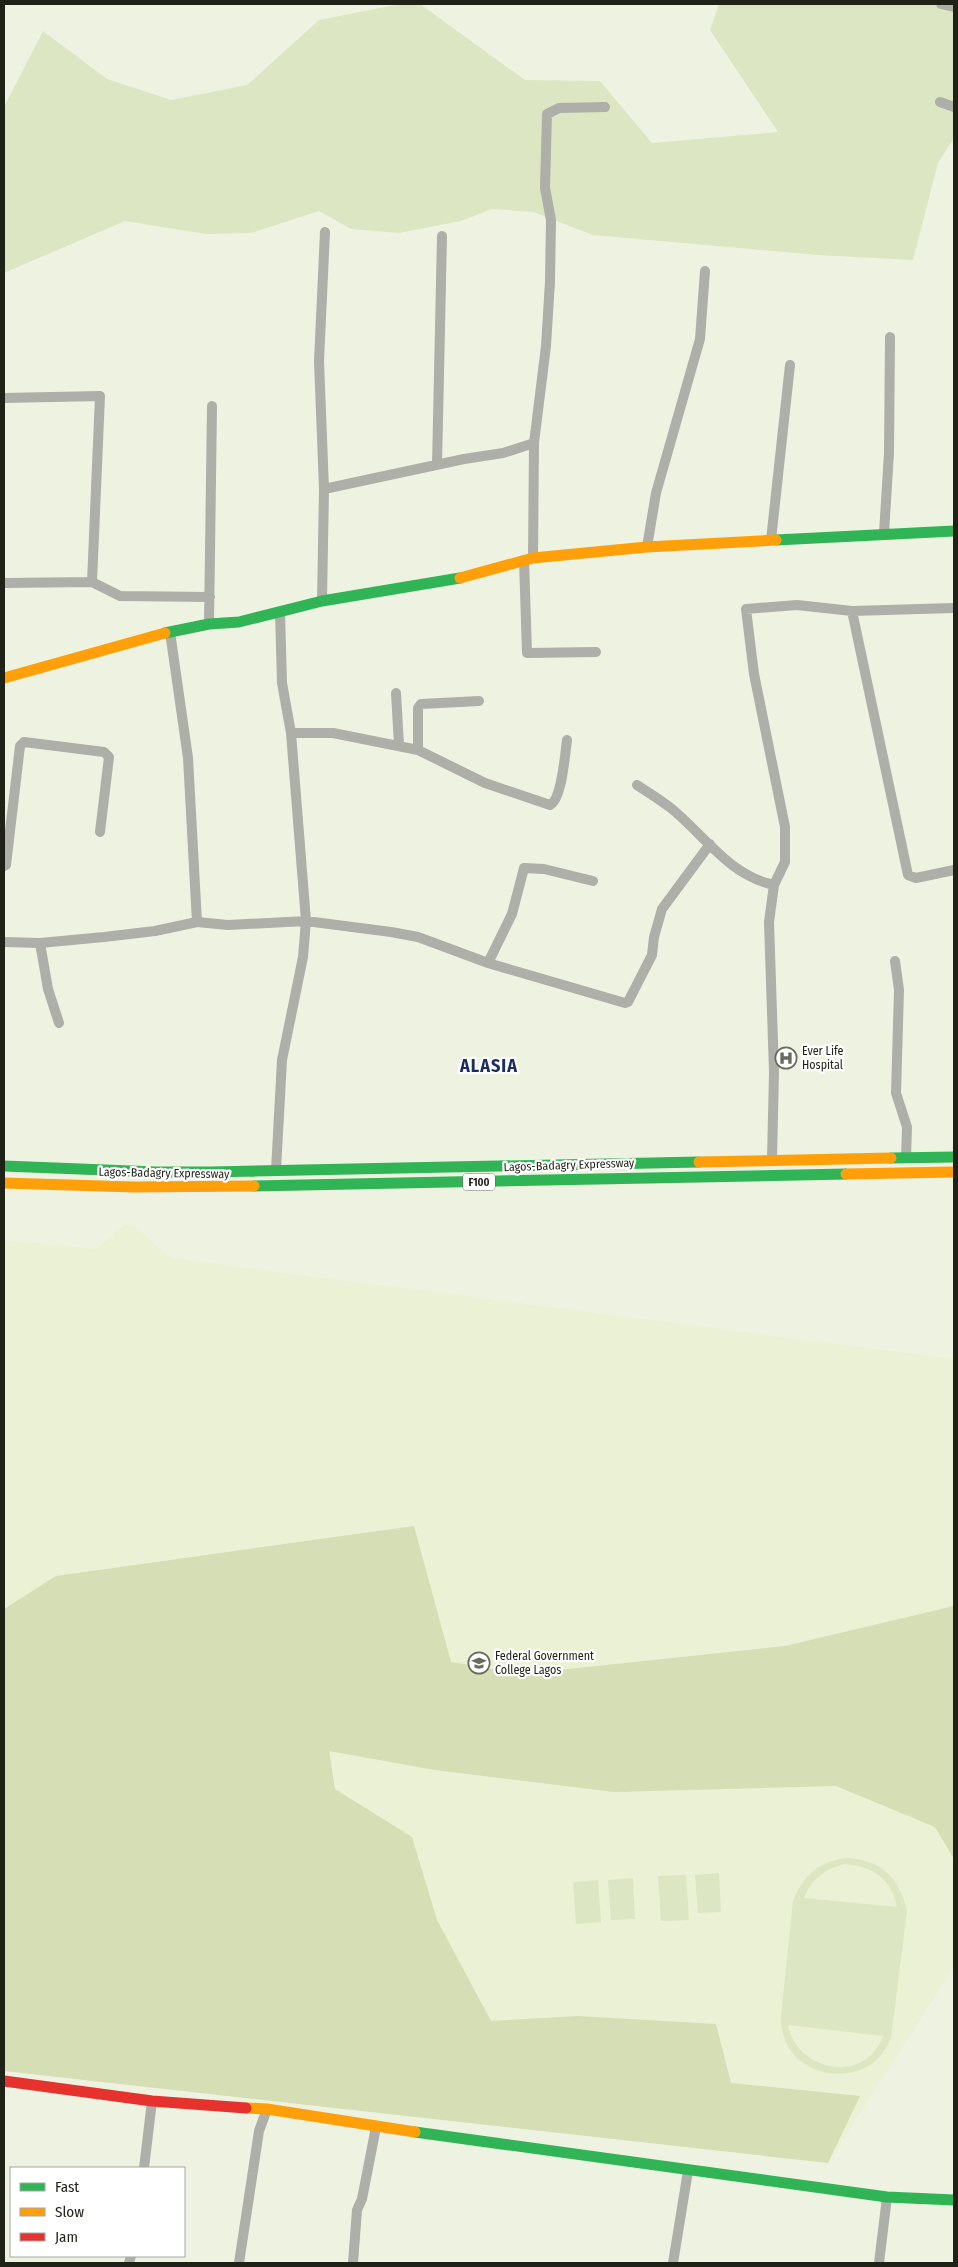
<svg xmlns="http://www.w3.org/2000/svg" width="958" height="2267" viewBox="0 0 958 2267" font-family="'Fira Sans Condensed',sans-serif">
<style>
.built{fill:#eaf1d4}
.green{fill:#dde6c2;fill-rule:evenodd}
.forest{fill:#d5deb4}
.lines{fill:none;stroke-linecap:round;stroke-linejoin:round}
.street{stroke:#adafa8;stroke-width:10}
.fast{stroke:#30b455;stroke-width:11}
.slow{stroke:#ff9f0a;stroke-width:11}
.jam{stroke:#e5322d;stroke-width:11}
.labels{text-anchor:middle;stroke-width:4.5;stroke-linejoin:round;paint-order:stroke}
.shield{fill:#fff;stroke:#62645c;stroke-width:1}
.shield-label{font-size:11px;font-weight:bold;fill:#1f2216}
.poi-label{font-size:12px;fill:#1f2216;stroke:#fff;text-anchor:start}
.street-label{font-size:12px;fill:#1f2216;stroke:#fff}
.district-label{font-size:18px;font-weight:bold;letter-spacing:1px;fill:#1c2d64;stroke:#fff}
</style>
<rect width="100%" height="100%" fill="#eef3e1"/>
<path class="built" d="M 124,1225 L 134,1225 L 170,1258 L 954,1359 L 954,1967 L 828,2163 L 4,2071 L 4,1240 L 96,1249 Z"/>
<path class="green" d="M 400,4 L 420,4 L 525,80 L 600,81 L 652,143 L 778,132 L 710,30 L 719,4 L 954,4 L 954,138 L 938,163 L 913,260 L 817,255 L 593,235 L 533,212 L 492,209 L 461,221 L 399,233 L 351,229 L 319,211 L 251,233 L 206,234 L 125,221 L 4,273 L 4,107 L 43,31 L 107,79 L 171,100 L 247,85 L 319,20 Z
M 846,1858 C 882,1860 899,1877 907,1911 L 891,2038 C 886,2048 882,2056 873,2063 C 852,2079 816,2077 797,2058 C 785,2047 781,2031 781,2016 L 793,1901 C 804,1875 818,1862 846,1858 ZM 845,1864 C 872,1866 892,1879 897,1907 L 804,1898 C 812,1878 825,1869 845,1864 ZM 788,2025 L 883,2036 L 883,2037 C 880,2043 876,2051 870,2056 C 842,2081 794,2061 788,2025 Z
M 719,1873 L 721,1912 L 698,1913 L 695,1875 Z
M 686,1875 L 689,1920 L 661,1921 L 658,1876 Z
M 633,1878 L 635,1919 L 611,1920 L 608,1880 Z
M 598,1880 L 601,1922 L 576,1924 L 573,1882 Z"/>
<path class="forest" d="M 414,1526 L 451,1662 L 521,1674 L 785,1646 L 954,1606 L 954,1859 L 935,1827 L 836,1786 L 614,1792 L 435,1770 L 329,1751 L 335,1789 L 412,1837 L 437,1920 L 491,2021 L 577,2016 L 716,2024 L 731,2083 L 860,2096 L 828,2163 L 4,2071 L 4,1609 L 56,1576 Z"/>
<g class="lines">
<path class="street" d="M 941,4 L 954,7
M 940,102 L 954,107
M 4,398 L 100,396 L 92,582
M 437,465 L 442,236
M 324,489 L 464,459 L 503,453 L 534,443
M 884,533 L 889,453 L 890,337
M 771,540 L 790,365
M 647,547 L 656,493 L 700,339 L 705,271
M 533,558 L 534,443 L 546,346 L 550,281 L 551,220 L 545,188 L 547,114 L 559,108 L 605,107
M 524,560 L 527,653 L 596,652
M 4,583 L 92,582 L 120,596 L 210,597
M 322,601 L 324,489 L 319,361 L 325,232
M 852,611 L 908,875 L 916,878 L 954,870
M 209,624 L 212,406
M 170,632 L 188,758 L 197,922
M 396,693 L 399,745
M 291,733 L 333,733 L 418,750 L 485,783 L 550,805 C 562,799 565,754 567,740
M 418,750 L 418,708 L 421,704 L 479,701
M 637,785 C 649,793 661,800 672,809 C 706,837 729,875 774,885
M 4,866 L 6,865 L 20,746 L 24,742 L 104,752 L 109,757 L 100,832
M 4,942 L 40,943 L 104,937 L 155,931 L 197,922 L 228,925 L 306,921 L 391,932 L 418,937 L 488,963 L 625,1003 L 628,1002 L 652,955 L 654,937 L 662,909 L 710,844
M 40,943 L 48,989 L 59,1023
M 895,961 L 899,990 L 896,1093 L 907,1127 L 906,1158
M 488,963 L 512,914 L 524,868 L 544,869 L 593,881
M 772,1159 L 774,1072 L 769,922 L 774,885 L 785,862 L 785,827 L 754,674 L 746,609 L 797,605 L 852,611 L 954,608
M 276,1170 L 282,1060 L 303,957 L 306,921 L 291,733 L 282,683 L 280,612
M 144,2168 L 152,2101
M 129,2263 L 131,2256
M 239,2263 L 259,2131 L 267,2109
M 353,2263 L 357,2210 L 362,2199 L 376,2127
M 673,2263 L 688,2171
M 879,2263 L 887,2197"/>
<path class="fast" d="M 776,540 L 954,531
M 165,633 L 209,624 L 239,622 L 322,601 L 460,578
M 891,1158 L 954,1157
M 4,1166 L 156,1172 L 211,1172 L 699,1162
M 254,1186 L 846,1174
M 415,2132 L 887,2197 L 954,2200"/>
<path class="slow" d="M 460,578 L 533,558 L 647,547 L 776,540
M 4,678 L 165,633
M 699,1162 L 891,1158
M 846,1174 L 954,1172
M 4,1183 L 134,1187 L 254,1186
M 246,2108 L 267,2109 L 415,2132"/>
<path class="jam" d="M 4,2081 L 152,2101 L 246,2108"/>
</g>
<defs>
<g id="hospital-ring" transform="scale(1.125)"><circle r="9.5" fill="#fff" stroke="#676b5d" stroke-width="1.5"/><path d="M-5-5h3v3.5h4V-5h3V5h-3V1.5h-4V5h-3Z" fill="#676b5d"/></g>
<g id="school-ring" transform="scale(1.125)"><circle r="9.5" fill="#fff" stroke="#676b5d" stroke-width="1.5"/><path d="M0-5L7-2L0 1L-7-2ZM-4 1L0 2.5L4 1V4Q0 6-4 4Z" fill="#676b5d"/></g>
</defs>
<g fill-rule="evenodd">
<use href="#hospital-ring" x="786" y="1058"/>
<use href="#school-ring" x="479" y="1663"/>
</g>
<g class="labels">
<rect class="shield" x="463" y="1173.5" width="32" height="17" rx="4"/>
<g class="shield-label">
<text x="479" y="1186">F100</text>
</g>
<g class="poi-label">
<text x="802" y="1055">Ever Life<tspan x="802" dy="14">Hospital</tspan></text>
<text x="495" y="1660">Federal Government<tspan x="495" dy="14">College Lagos</tspan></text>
</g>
<g class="street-label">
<text transform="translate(569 1165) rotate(-2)" y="4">Lagos-Badagry Expressway</text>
<text transform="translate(164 1173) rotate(1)" y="4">Lagos-Badagry Expressway</text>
</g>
<g class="district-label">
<text x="489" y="1072">ALASIA</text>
</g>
</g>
<rect width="958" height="2267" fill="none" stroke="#1f2216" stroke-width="10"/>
<rect x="10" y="2167" width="175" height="90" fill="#ffffff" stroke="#a5a7a2"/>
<rect x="20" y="2183" width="25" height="8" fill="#30b455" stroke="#a5a7a2"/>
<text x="55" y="2192" font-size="15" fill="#1f2216">Fast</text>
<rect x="20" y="2208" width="25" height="8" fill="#ff9f0a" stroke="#a5a7a2"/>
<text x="55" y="2217" font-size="15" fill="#1f2216">Slow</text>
<rect x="20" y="2233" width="25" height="8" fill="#e5322d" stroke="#a5a7a2"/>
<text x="55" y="2242" font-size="15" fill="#1f2216">Jam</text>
</svg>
